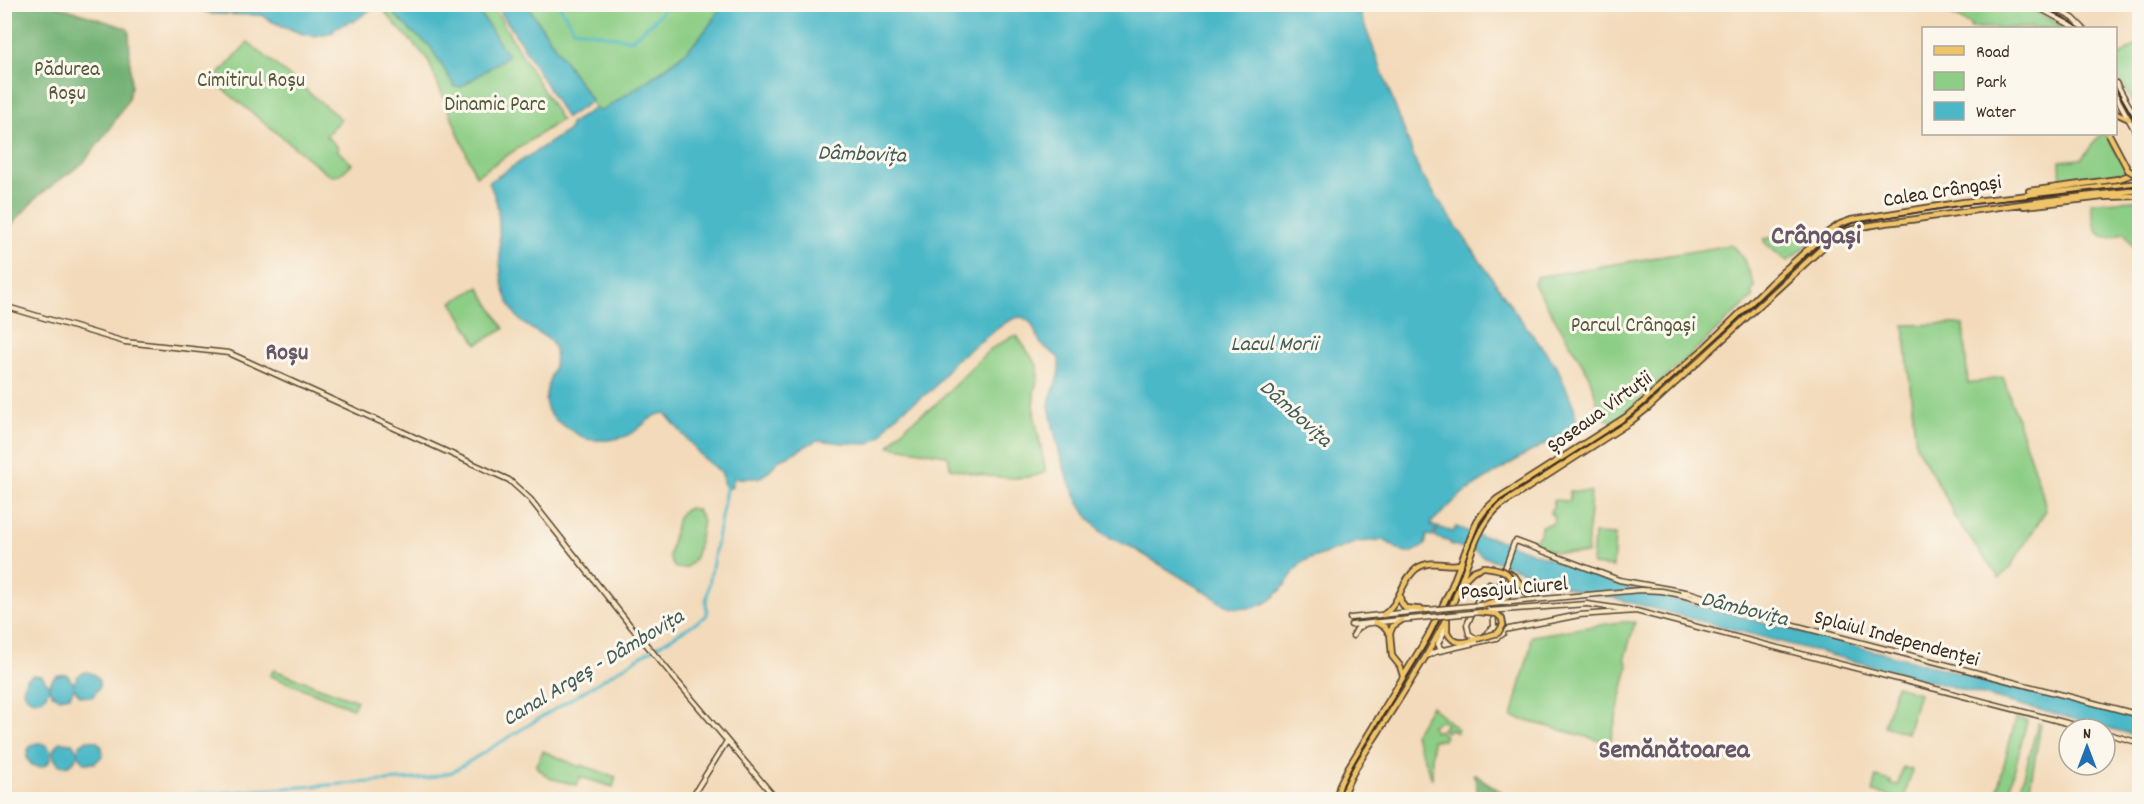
<svg xmlns="http://www.w3.org/2000/svg" width="2144" height="804" viewBox="0 0 2144 804" font-family="Dekko,sans-serif">
<style>
.green{fill:#8dce86;stroke:#647c52;stroke-width:1.5}
.forest{fill:#72b173;stroke:#566e48;stroke-width:1.5}
.water{fill:#4cb8c7;stroke:#447172;stroke-width:1.5}
.lines{fill:none;stroke-linecap:round;stroke-linejoin:round}
.canal{stroke:#4cb8c7;stroke-width:3}
.secondary-casing{stroke:#574435;stroke-width:7}
.primary-casing{stroke:#574435;stroke-width:8}
.secondary{stroke:#f9e7c3;stroke-width:4}
.primary{stroke:#efc469;stroke-width:4.5}
.tram{stroke:#3b2a1e;stroke-width:1.5}
.secondary-bridge-casing{stroke:#574435;stroke-width:7;stroke-linecap:butt}
.primary-bridge-casing{stroke:#574435;stroke-width:8;stroke-linecap:butt}
.secondary-bridge{stroke:#f9e7c3;stroke-width:4}
.primary-bridge{stroke:#efc469;stroke-width:4.5}
.labels{text-anchor:middle;stroke-width:6;stroke-linejoin:round;paint-order:stroke}
.park-label{font-size:21px;fill:#545b3d;stroke:#fbf7ec}
.street-label{font-size:21px;fill:#3b2a1e;stroke:#fbf7ec}
.water-label{font-size:22px;font-style:italic;fill:#415c59;stroke:#fbf7ec}
.quarter-label{font-size:24px;font-weight:bold;fill:#685768;stroke:#fbf7ec}
.district-label{font-size:27px;font-weight:bold;fill:#685768;stroke:#fbf7ec}
</style>
<rect width="100%" height="100%" fill="#fbf7ec"/>
<filter id="ink" filterUnits="userSpaceOnUse"><feTurbulence type="fractalNoise" baseFrequency=".0167" numOctaves="2"/><feDisplacementMap in="SourceGraphic" scale="12" xChannelSelector="R" yChannelSelector="G"/><feConvolveMatrix kernelMatrix="1 2 1 2 8 2 1 2 1" color-interpolation-filters="sRGB"/></filter>
<filter id="wash" filterUnits="userSpaceOnUse"><feTurbulence type="fractalNoise" baseFrequency=".008" numOctaves="4" result="noise"/><feDisplacementMap in="SourceGraphic" scale="24" xChannelSelector="R" yChannelSelector="G"/><feGaussianBlur stdDeviation="1.35" result="paint"/><feColorMatrix in="noise" values="0 0 0 0 0 0 0 0 0 0 0 0 0 0 0 0 0 1.4 0 .05"/><feComposite in="paint" operator="in"/></filter>
<g filter="url(#wash)">
<rect width="100%" height="100%" fill="#f3daba"/>
<path class="green" d="M 383,5 L 492,5 L 561,120 L 476,176 L 427,58 L 395,24 L 386,13 Z
M 527,5 L 722,5 C 696,55 646,81 601,111 L 595,108 Z
M 1947,5 L 2022,5 L 2068,28 L 1970,28 L 1971,25 L 1944,11 Z
M 248,42 L 341,119 L 326,136 L 339,148 L 337,150 L 352,164 C 343,171 337,181 326,173 L 213,81 Z
M 2139,43 L 2139,113 L 2116,73 L 2116,58 Z
M 2101,134 L 2106,134 L 2128,172 L 2061,183 L 2060,161 L 2081,159 Z
M 2134,200 L 2140,201 L 2139,253 L 2136,253 L 2125,233 C 2120,233 2116,236 2111,237 C 2092,239 2093,216 2091,203 Z
M 1822,230 L 1824,231 L 1787,262 L 1764,242 L 1764,239 Z
M 1731,245 C 1743,251 1751,276 1755,288 L 1751,292 L 1753,297 L 1643,398 L 1615,420 L 1607,420 L 1599,407 L 1588,373 L 1534,284 L 1536,277 Z
M 479,287 L 504,329 L 477,344 L 452,302 Z
M 1955,324 L 1963,325 L 1968,384 L 2003,377 L 2043,496 L 2046,510 L 2009,569 L 1999,578 L 1953,515 L 1952,508 L 1916,446 L 1904,325 Z
M 1017,336 L 1037,365 L 1038,377 L 1034,392 L 1034,414 L 1046,472 C 1019,484 978,475 950,468 L 949,459 L 946,455 L 889,446 C 901,429 915,417 933,407 L 989,350 L 1011,337 Z
M 1570,491 L 1591,492 L 1587,554 L 1556,552 L 1533,544 L 1535,539 L 1540,535 L 1541,526 L 1554,523 L 1553,514 L 1550,514 L 1551,509 L 1553,509 L 1554,500 L 1570,501 Z
M 689,508 L 697,510 L 703,521 C 699,537 699,576 674,567 L 669,556 L 678,517 L 683,511 Z
M 1594,534 L 1615,535 L 1613,567 L 1592,565 Z
M 1619,622 L 1635,622 L 1625,657 L 1628,667 L 1610,743 L 1512,717 L 1531,645 L 1530,640 L 1532,636 Z
M 274,670 L 357,701 L 353,708 L 270,676 Z
M 1896,686 L 1919,693 L 1907,733 L 1884,726 Z
M 1431,706 L 1458,729 L 1456,733 L 1450,728 L 1446,732 L 1442,729 L 1446,725 L 1441,720 L 1431,726 L 1435,732 L 1439,730 L 1445,736 L 1443,740 L 1432,740 L 1432,779 L 1414,734 Z
M 2016,718 L 2027,721 L 2007,799 L 1995,799 Z
M 2038,723 L 2041,724 L 2028,799 L 2018,799 Z
M 543,751 L 580,767 L 582,765 L 616,777 L 613,787 L 580,777 L 577,785 L 549,778 L 536,766 Z
M 1903,767 L 1912,770 L 1904,799 L 1872,792 L 1876,777 L 1891,781 L 1890,784 L 1898,785 Z"/>
<path class="forest" d="M 13,5 L 55,5 L 126,28 L 129,31 L 131,87 L 128,100 L 109,130 L 83,163 L 38,196 L 5,232 L 4,11 Z
M 1474,774 L 1512,799 L 1479,799 Z"/>
<path class="water" d="M 190,5 L 377,5 L 353,22 L 352,21 L 336,27 L 333,32 L 314,36 L 300,33 L 273,22 L 262,15 L 212,14 Z
M 396,5 L 471,5 L 484,19 L 508,56 L 461,87 L 455,87 L 430,46 L 411,31 L 394,14 L 393,11 Z
M 496,5 L 527,5 L 592,101 L 566,118 L 523,46 Z
M 722,5 L 1357,5 L 1420,173 L 1518,316 L 1557,367 L 1574,407 L 1576,419 L 1572,429 L 1521,457 L 1463,493 L 1432,522 L 1431,525 L 1436,527 L 1433,536 L 1427,535 L 1425,545 C 1401,562 1402,548 1383,540 L 1358,542 L 1304,561 C 1294,569 1289,581 1280,591 C 1262,612 1231,614 1212,596 C 1186,580 1159,564 1133,548 C 1124,543 1113,540 1104,534 C 1069,505 1057,448 1049,405 C 1052,386 1061,381 1059,358 L 1041,344 L 1031,323 L 1022,317 L 1015,318 L 1005,323 L 954,361 L 933,389 L 900,412 L 888,424 L 882,435 L 869,444 L 844,443 L 817,440 L 788,456 L 780,459 L 767,473 L 758,478 L 734,478 L 731,488 L 726,488 L 723,482 L 722,473 L 703,458 L 665,413 C 652,414 646,423 635,431 C 624,440 600,442 587,439 C 579,436 570,430 563,425 C 522,402 568,367 552,343 C 544,333 527,329 519,319 C 491,286 504,242 497,204 C 495,197 492,189 489,182 L 569,130 L 570,124 L 595,108 L 601,111 C 647,81 696,55 722,5 Z
M 1438,527 L 1453,532 L 1456,527 L 1482,537 L 1490,537 L 1630,588 L 2139,719 L 2139,736 L 1606,596 L 1578,591 L 1482,556 L 1477,552 L 1450,544 L 1450,542 L 1435,537 Z
M 84,672 C 94,672 101,678 99,688 L 92,697 L 80,696 L 74,688 L 70,696 L 59,698 L 52,694 L 49,688 L 45,697 C 36,703 28,700 23,691 L 26,679 L 33,675 L 42,676 L 49,686 C 52,677 58,673 67,675 L 74,684 L 77,677 Z
M 87,740 L 96,741 L 102,747 L 103,755 L 95,763 L 84,763 L 78,753 C 73,771 53,770 53,750 L 60,742 L 72,743 L 78,752 L 80,745 Z
M27 755a12 12 0 1 1 24 0a12 12 0 1 1-24 0Z"/>
<g class="lines">
<path class="canal" d="M 558,4 L 574,29 L 631,40 L 652,22 L 669,4
M 114,800 L 428,778 L 452,772 L 705,617 L 707,614 L 706,601 L 727,484"/>
</g>
</g>
<g filter="url(#ink)">
<g class="lines">
<g class="secondary-casing">
<path id="secondary" d="M 2032,4 L 2076,28
M 2047,4 L 2073,18 L 2083,28
M 2116,83 L 2140,125
M 2116,96 L 2140,140
M 4,306 L 125,342 L 229,353 L 509,480 L 530,499 L 629,624 L 777,800
M 1681,595 L 1739,610
M 1587,604 L 1629,610
M 1350,618 L 1421,611
M 1444,624 L 1444,632 L 1438,644 L 1440,648 L 1444,650
M 1351,625 L 1410,619
M 1494,628 L 1493,603 L 1514,543 L 1516,541 L 1619,580 L 1691,593 L 1782,622 L 2140,715
M 1504,630 L 1579,615 L 1636,611 L 2090,729
M 1353,636 L 1357,629 L 1365,624
M 1477,639 L 1469,634 L 1467,625 L 1482,590 L 1485,586 L 1489,584 L 1494,586 L 1497,591
M 1427,656 L 1435,652 L 1496,638 L 1503,634 L 1504,629 C 1497,626 1490,628 1486,634 L 1486,640
M 2105,733 L 2140,743
M 690,800 L 727,741"/>
</g>
<g class="primary-casing">
<path id="primary" d="M 2116,113 L 2129,119
M 2029,191 L 2118,179 L 2130,175 L 2140,168
M 2024,206 L 2103,197 L 2140,196
M 1506,571 L 1515,577 L 1529,596 L 1538,598
M 1466,578 L 1473,571 L 1484,567
M 1400,596 L 1401,602 L 1405,608 L 1427,610
M 1383,615 C 1400,604 1401,581 1416,569 C 1433,557 1451,569 1462,563
M 1402,620 L 1393,626 L 1390,633 L 1392,656 L 1400,666 L 1403,676
M 1447,620 L 1447,632 C 1454,646 1465,643 1477,639
M 1375,622 L 1385,627 L 1389,633
M 1336,800 L 1340,784 L 1348,768 L 1428,636 L 1451,588 L 1477,521 L 1485,510 L 1497,499 L 1626,417 L 1700,352 L 1777,277 L 1825,234 L 1840,224 L 1851,220 L 1964,202 L 2140,183
M 1341,800 C 1350,774 1365,753 1379,731 C 1405,689 1434,648 1453,603 C 1466,573 1475,525 1501,505 L 1630,422 L 1649,407 L 1833,238 C 1854,224 1892,223 1917,219 C 1991,207 2065,198 2140,190"/>
</g>
<use href="#secondary" class="secondary"/>
<use href="#primary" class="primary"/>
<path class="tram" d="M 2037,4 L 2069,21 L 2079,28
M 2116,88 L 2140,129
M 1338,800 C 1347,771 1365,745 1381,719 C 1409,675 1438,631 1457,582 C 1469,554 1474,523 1498,502 L 1620,424 L 1642,407 L 1833,232 L 1854,223 L 1964,205 L 2140,185"/>
<g class="secondary-bridge-casing">
<path id="secondary-bridge" d="M 1427,610 L 1640,590 L 1662,591 L 1681,595
M 1489,611 L 1587,604
M 1410,619 L 1482,612"/>
</g>
<g class="primary-bridge-casing">
<path id="primary-bridge" d="M 2109,134 L 2128,170 L 2140,177
M 1484,605 L 1507,597 L 1513,585 C 1509,569 1499,569 1485,567
M 1477,639 L 1498,633 L 1503,625 L 1502,619 L 1497,614 L 1479,612"/>
</g>
<use href="#secondary-bridge" class="secondary-bridge"/>
<use href="#primary-bridge" class="primary-bridge"/>
</g>
</g>
<g class="labels">
<g class="park-label">
<text x="67" y="75">Pădurea<tspan x="67" dy="24">Roșu</tspan></text>
<text x="251" y="86">Cimitirul Roșu</text>
<text x="495" y="110">Dinamic Parc</text>
<text x="1633" y="331">Parcul Crângași</text>
</g>
<g class="street-label">
<text transform="translate(1942 190) rotate(-9)" y="7">Calea Crângași</text>
<text transform="translate(1599 411) rotate(-36)" y="7">Șoseaua Virtuții</text>
<text transform="translate(1514 587) rotate(-5)" y="7">Pasajul Ciurel</text>
<text transform="translate(1897 637) rotate(15)" y="7">Splaiul Independenței</text>
</g>
<g class="water-label">
<text transform="translate(862 152) rotate(2)" y="8">Dâmbovița</text>
<text x="1274" y="350">Lacul Morii</text>
<text transform="translate(1297 412) rotate(42)" y="8">Dâmbovița</text>
<text transform="translate(1745 607) rotate(14)" y="8">Dâmbovița</text>
<text transform="translate(592 666) rotate(-31)" y="8">Canal Argeș - Dâmbovița</text>
</g>
<g class="quarter-label">
<text x="287" y="359">Roșu</text>
</g>
<g class="district-label">
<text x="1816" y="243">Crângași</text>
<text x="1674" y="757">Semănătoarea</text>
</g>
</g>
<rect width="2144" height="804" fill="none" stroke="#fbf7ec" stroke-width="24"/>
<rect x="1922" y="27" width="195" height="108" fill="#fbf7ec" stroke="#aea59a" stroke-width="1.5"/>
<rect x="1934" y="46" width="30" height="9" fill="#efc469" stroke="#aea59a" stroke-width="1.5"/>
<text x="1976" y="57" font-size="18" fill="#3b2a1e">Road</text>
<rect x="1934" y="72" width="30" height="18" fill="#8dce86" stroke="#aea59a" stroke-width="1.5"/>
<text x="1976" y="87" font-size="18" fill="#3b2a1e">Park</text>
<rect x="1934" y="102" width="30" height="18" fill="#4cb8c7" stroke="#aea59a" stroke-width="1.5"/>
<text x="1976" y="117" font-size="18" fill="#3b2a1e">Water</text>
<g transform="translate(2087 747)"><circle r="28" fill="#fbf7ec" stroke="#aea59a" stroke-width="1.5"/>
<path d="M0-4.5L10 22L0 15L-10 22Z" fill="#1f6fb2"/>
<text y="-9" font-size="16" font-weight="bold" text-anchor="middle" fill="#3b2a1e">N</text>
</g>
</svg>
